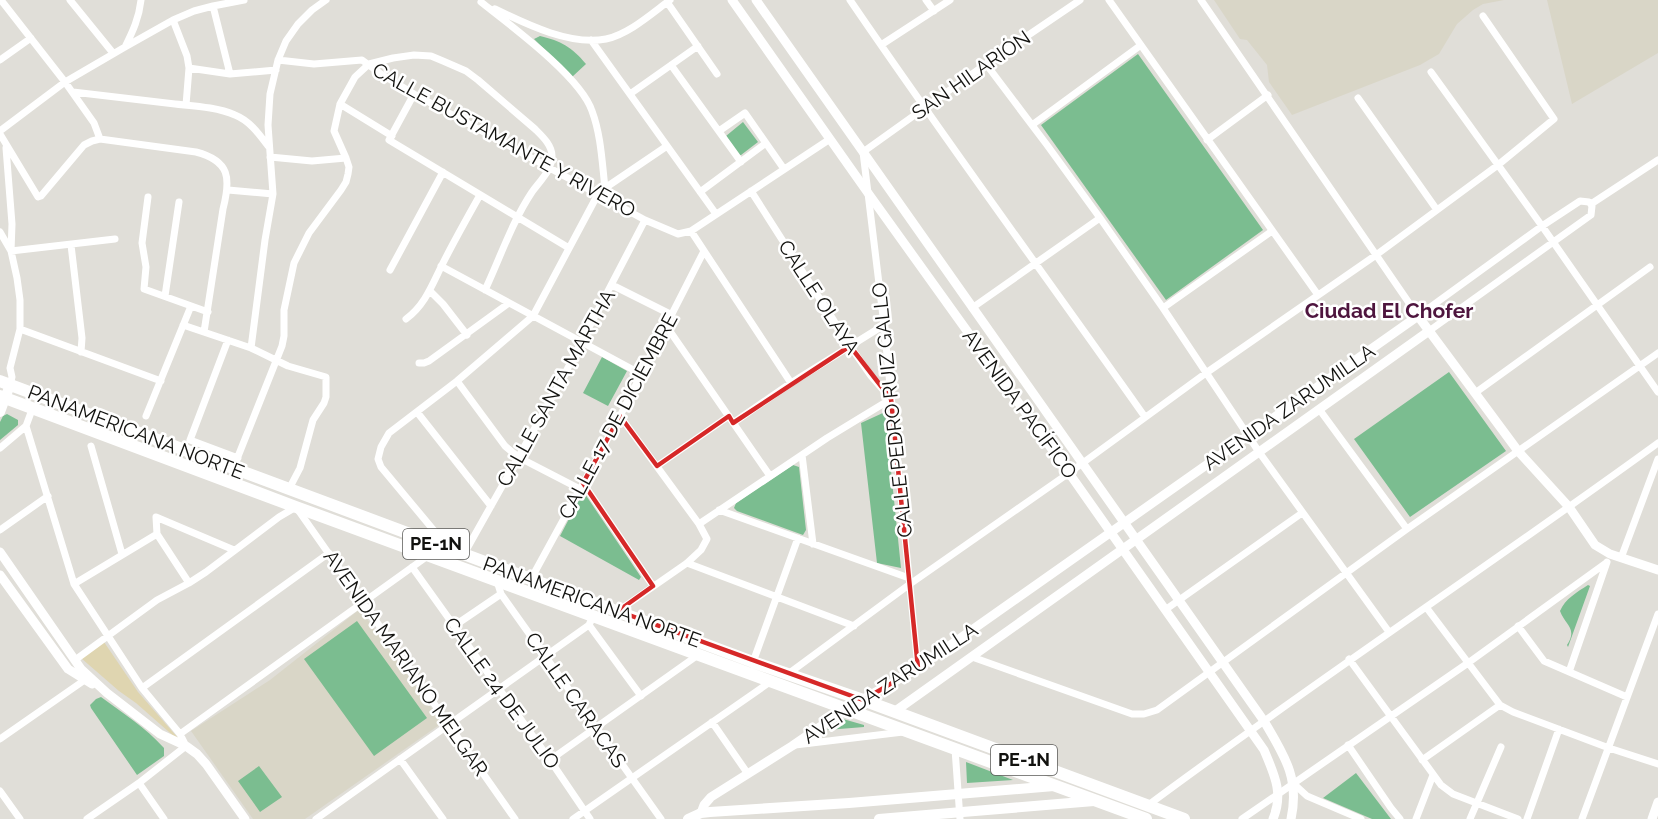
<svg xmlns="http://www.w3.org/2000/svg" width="1658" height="819" viewBox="0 0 1658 819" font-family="Raleway,sans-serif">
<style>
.built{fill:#d9d6c7}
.green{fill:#7bbd90}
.sand{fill:#dfd5b0}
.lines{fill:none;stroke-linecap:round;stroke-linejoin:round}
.minor{stroke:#fff;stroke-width:7}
.tertiary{stroke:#fff;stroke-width:9}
.secondary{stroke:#fff;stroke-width:10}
.trunk{stroke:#fff;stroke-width:12}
.marked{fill:none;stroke:#d62828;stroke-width:4.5;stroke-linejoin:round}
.labels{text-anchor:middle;stroke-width:5;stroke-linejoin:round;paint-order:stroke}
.shield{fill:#fff;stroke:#595957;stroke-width:1.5}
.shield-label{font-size:18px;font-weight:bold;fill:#12120f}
.street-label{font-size:20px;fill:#12120f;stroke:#fff}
.neighbourhood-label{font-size:21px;font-weight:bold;fill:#4e153e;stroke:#fff}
</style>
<rect width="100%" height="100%" fill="#e0ded8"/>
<path class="built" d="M 1214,0 L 1504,0 L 1483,4 L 1473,10 L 1457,24 L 1439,54 L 1420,65 L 1292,115 L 1269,82 L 1267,65 L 1247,40 L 1240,39 Z
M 1547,0 L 1658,0 L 1658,53 L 1572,104 Z
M 360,609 L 442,723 L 305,819 L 253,819 L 191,731 L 270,680 Z"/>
<path class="green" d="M 540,36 C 561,41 572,47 586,64 L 572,77 L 534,39 Z
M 1138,54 L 1263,230 L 1166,300 L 1041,125 Z
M 743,122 L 758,142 L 741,155 L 739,155 L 726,136 Z
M 602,357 L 627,371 L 608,406 L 583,393 Z
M 1449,372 L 1506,451 L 1410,517 L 1354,439 Z
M 885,412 L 901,568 L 877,563 L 861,423 Z
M 7,414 L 18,420 L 18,425 L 0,440 L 0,422 L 3,416 Z
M 793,465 L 799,467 L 806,530 L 803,535 L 737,511 L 734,508 L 736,503 Z
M 585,494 L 641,577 L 639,580 L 560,536 L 581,496 Z
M 1588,585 L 1590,586 L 1568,647 L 1567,645 C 1578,628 1565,625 1560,611 C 1565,599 1577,592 1588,585 Z
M 357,621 L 427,718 L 374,756 L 304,659 Z
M 101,697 C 123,713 146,728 164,748 L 164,756 L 137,775 L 91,708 L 90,705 L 96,699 Z
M 843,719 L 864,725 L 864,727 L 827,730 Z
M 966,762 L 1013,780 L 967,783 Z
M 259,766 L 282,797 L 260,812 L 238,781 Z
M 1356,773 L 1391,819 L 1372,819 L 1323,798 Z"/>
<path class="sand" d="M 104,642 L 138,692 L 178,738 L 177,739 L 136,703 L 119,691 L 81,658 Z"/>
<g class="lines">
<path class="minor" d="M 1,0 L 65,82 L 94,123 L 100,139
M 70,0 L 113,53
M 850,0 C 946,141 1047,278 1145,417
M 926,0 L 934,11
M 1109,0 L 1318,295
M 1201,0 L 1418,316 L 1542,226 L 1580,201 L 1589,202 L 1592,206 L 1591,215 L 1429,331
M 481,2 C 510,25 581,77 592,111 C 601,135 602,162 605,188
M 667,2 L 717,74
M 213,6 L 230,74
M 495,9 C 526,24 570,46 606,39 C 629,34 651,14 670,0
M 173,20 L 187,56 L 189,68 L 186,105
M 591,40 L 716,214
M 881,45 L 950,0
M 125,47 C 133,31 139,18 141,0
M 0,60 L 31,38
M 278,60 L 314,64 L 362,60 L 381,74 L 414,94 L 645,220 L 678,234 L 691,231 L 830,139
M 986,64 L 1047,145 L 1100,218 L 1163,308 L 1259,452 L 1389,632
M 671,65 L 741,162
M 189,68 L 230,74 L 276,70
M 1431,72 L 1542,226 L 1658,392
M 73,92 C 107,96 141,100 175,104 C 194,106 217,107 235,115 C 250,121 259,134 268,146
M 414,94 L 389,140 L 569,248
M 630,94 L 698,46
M 1358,98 L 1437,210
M 340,104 L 392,136
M 1032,125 L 1141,45
M 0,131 L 65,82 L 125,47 L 173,20 L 194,11 L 213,6 L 244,0
M 719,131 L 745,113 L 784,169
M 0,134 L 38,197 L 41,196 L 84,145 L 92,141 L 100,139 L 196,152 C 230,161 231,178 223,209 L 204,332
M 1207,140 L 1268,95
M 6,148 L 12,224 L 11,251 L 115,239
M 270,157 L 312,161 L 346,158
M 228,190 L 273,194
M 604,191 L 608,186 L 667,146
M 700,192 L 766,143
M 148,197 L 142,243 L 146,267 L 144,289 L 208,312
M 1591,204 L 1658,160
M 691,231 L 791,383
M 0,232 L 11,251 L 17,278 L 20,300 L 20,329 L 10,368 L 12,377 L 10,385
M 71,245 L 82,338 L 81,352
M 441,266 L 641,374
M 390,270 L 443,172
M 612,285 L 672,315
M 430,291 L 443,304 L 467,335
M 165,296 L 179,202
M 972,308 L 1100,218
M 1163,308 L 1272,231
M 406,319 C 425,305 432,285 442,265 C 454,241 467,218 480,195
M 183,325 L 251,348 L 288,366 L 326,377 L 326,397 L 324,403 L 313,420 L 300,468 L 289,489
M 667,327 L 770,476
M 20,329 L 161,381
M 228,340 L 190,440 L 238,458
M 251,348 L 265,240 L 273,194 L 268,125 L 270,94 L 278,60 L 286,41 L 298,24 L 312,10 L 326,0
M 419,363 L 424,363 L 429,361 L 509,303
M 457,381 L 505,446 L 518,457 L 580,489
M 1475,393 L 1650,267
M 33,407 L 26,426 L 74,584 L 142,688 L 180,734 L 186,746 L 139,783 L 87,819
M 1319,409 L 1407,529
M 417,412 L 491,506
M 146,416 L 191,306
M 733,423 L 791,383 L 884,325
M 91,446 L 122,554
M 0,448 L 26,426
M 802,455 L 813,544
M 657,466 L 729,416
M 233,469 L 282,346 L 284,336 L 284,310 L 294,263 L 309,233 L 341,190 L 346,182 L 348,174 L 349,167 L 346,158 L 334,131 L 340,104 L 355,77 L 369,64 L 393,58 L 414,55 L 431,56 L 443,61 L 466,71 L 478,80 L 535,129 C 542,136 552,145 552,156 C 552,170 540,181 532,192 C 512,222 500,258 485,290
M 583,483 L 653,586
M 719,510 L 909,578
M 699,524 L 827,438 L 891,399 L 871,376 L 850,346 L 751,191
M 0,530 L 48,496
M 446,545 L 381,467 L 378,459 L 381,447 L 389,433 L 457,381 L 533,316 L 598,194
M 464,554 L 560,383 L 645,220
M 1621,558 L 1658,459
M 687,563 L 854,626
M 412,567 L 550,760 L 590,819
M 531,579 L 620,416 L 704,251
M 497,581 L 501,594 L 661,819
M 189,583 L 157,534 L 156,517 L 234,550
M 74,584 L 157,534
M 1426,607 L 1500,705 L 1513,712 L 1609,748 L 1658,764
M 1165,610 L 1302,513
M 618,611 L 687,563 L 701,550 L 707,539 L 699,524 L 620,416
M 589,625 L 641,696
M 454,626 L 501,594
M 1518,626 L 1544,661 L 1627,697
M 972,657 L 1132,714 L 1144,714 L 1157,710 L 1407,529 L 1658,353
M 1349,659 L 1441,785 L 1453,794 L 1518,819
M 75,660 L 157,600 L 189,583 L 206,572 L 279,517 L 296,507 L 515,819
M 753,662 L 798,538
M 918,668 L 884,325 L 863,152 L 986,64 L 1080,0
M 1569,672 L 1607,562
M 788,674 L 910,584 L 1069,473 L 1206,373 L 1376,255 L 1498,165 L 1554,119 L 1483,16
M 142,688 L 329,553
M 712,722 L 748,774
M 180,734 L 429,555
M 0,739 L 89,677
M 795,745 L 903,732
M 1348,745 L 1391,808 L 1400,819
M 955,749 L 960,819
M 400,759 L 443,819
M 550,760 L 698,655
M 1422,760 L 1500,705
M 139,783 L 164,819
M 1294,784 L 1307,796 L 1361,819
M 0,791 L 20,819
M 1147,806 C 1315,681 1489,566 1658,443
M 316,819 L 589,625 L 593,616
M 573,819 L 770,682
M 1242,819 L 1468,663 L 1606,563
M 1416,819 L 1433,775
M 1470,819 L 1501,747
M 1527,819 L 1559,729
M 1582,819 L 1658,614"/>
<path class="tertiary" d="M 732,0 L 868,193 L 1069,473 L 1264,750 C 1274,774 1284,793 1273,819
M 756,0 L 1264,721 C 1284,755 1300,778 1291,819
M 0,552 L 81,669 L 107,693 L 160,734 L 186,746 L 197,754 L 206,764 L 245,819
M 0,575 L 68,669 L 92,684
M 894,712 L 1429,331
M 701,813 L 704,805 L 711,797 L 792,746 L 846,709 L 918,668 L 1418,316 L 1518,451 L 1569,507 L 1595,545 L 1610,554 L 1658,570
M 1652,819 L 1658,802"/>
<path class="secondary" d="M 0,412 L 10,385
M 688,819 L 701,813 L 710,812 L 849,803 L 1054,786
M 879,819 L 1094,801"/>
<path class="trunk" d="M 0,381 L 753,662 L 863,700 L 1184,819
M 0,396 L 296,507 L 1146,819"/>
</g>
<path class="marked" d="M 850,346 L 891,399 L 918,668 L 863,700 L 618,611 L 653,586 L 583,483 L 620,416 L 657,466 L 729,416 L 733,423 Z"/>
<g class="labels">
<g class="shield">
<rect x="403" y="529" width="66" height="30" rx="4.5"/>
<rect x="991" y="745" width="66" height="30" rx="4.5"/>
</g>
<g class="shield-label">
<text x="436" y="550">PE-1N</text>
<text x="1024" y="766">PE-1N</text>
</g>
<g class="street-label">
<text transform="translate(971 75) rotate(-35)" y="7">SAN HILARIÓN</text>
<text transform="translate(504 140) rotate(29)" y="7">CALLE BUSTAMANTE Y RIVERO</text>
<text transform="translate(819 297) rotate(57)" y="7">CALLE OLAYA</text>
<text transform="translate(556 388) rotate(-61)" y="7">CALLE SANTA MARTHA</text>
<text transform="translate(1020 404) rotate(54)" y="7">AVENIDA PACÍFICO</text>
<text transform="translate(1289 407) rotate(-35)" y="7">AVENIDA ZARUMILLA</text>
<text transform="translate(892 410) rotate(-96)" y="7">CALLE PEDRO RUIZ GALLO</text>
<text transform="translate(618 416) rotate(-62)" y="7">CALLE 17 DE DICIEMBRE</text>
<text transform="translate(136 432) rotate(21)" y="7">PANAMERICANA NORTE</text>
<text transform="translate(592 602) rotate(20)" y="7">PANAMERICANA NORTE</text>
<text transform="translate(406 663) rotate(55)" y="7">AVENIDA MARIANO MELGAR</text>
<text transform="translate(890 683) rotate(-33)" y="7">AVENIDA ZARUMILLA</text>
<text transform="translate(502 693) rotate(54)" y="7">CALLE 24 DE JULIO</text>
<text transform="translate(576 700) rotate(55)" y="7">CALLE CARACAS</text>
</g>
<g class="neighbourhood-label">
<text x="1389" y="318">Ciudad El Chofer</text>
</g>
</g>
</svg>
